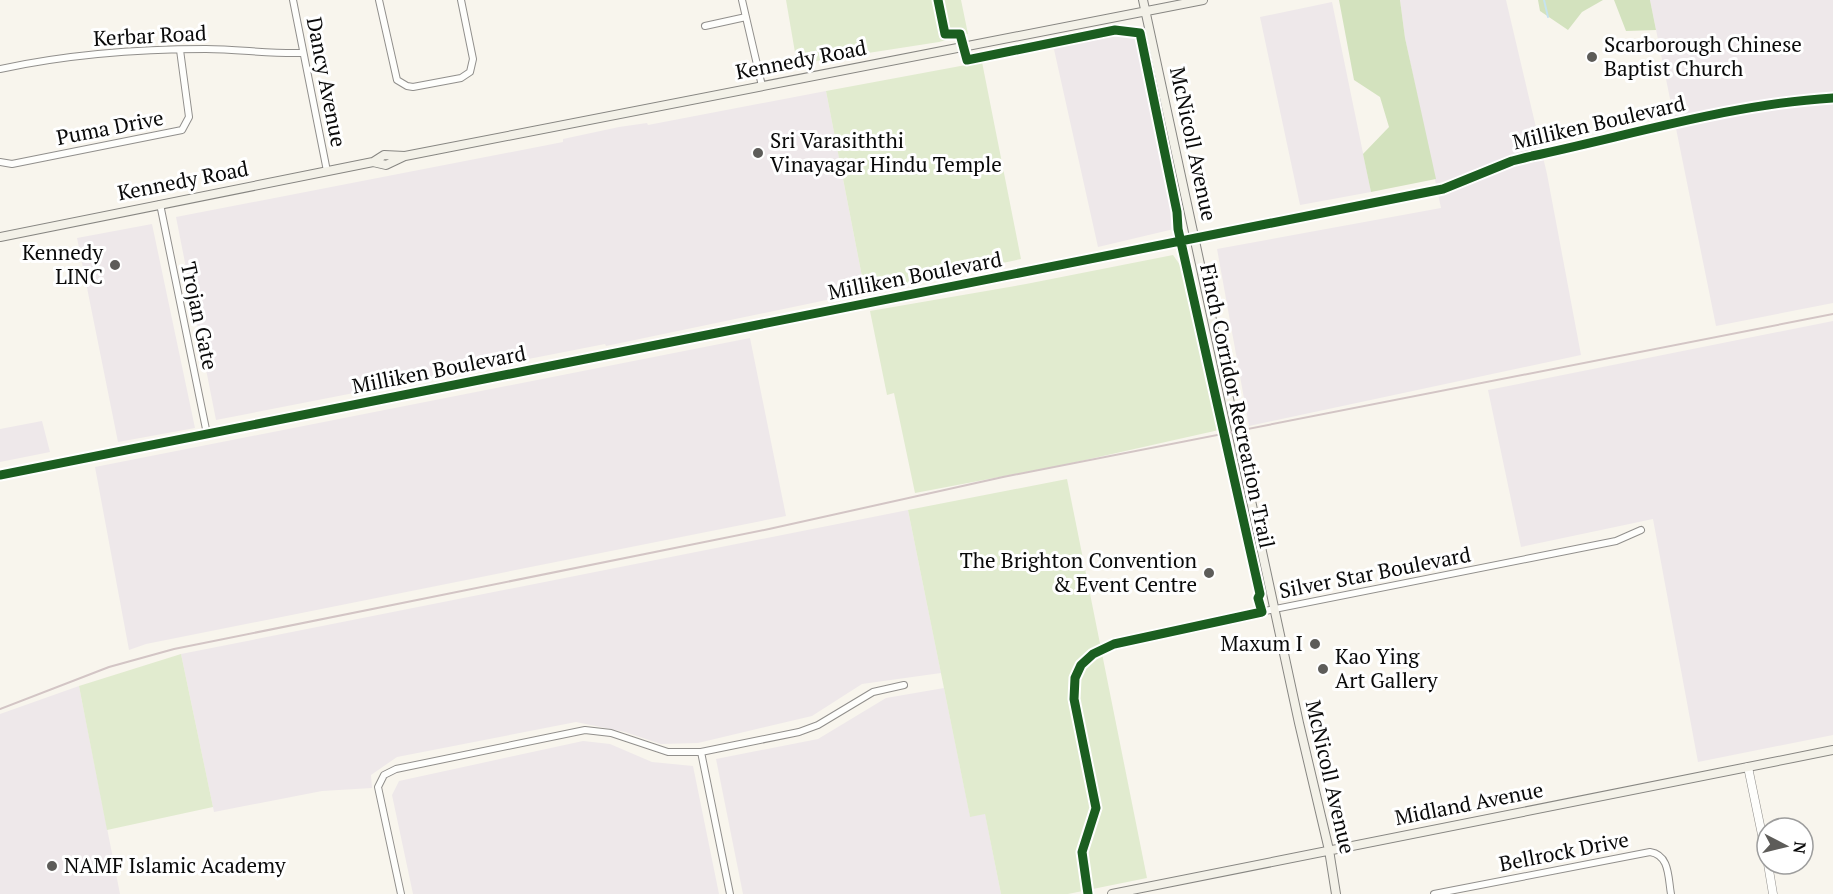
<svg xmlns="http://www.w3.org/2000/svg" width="1833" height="894" viewBox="0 0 1833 894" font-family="'PT Serif',serif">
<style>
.industrial{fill:#eee8ea}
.green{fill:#e1ebcf}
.forest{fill:#d3e2be}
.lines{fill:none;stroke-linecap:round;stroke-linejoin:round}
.stream{stroke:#c6e3ee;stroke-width:2}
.minor-casing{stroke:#918f8c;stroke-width:8}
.tertiary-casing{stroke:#918f8c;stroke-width:9}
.secondary-casing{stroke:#878682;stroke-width:10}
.minor{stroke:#fefefc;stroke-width:6}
.tertiary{stroke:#fefefc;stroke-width:8}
.secondary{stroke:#f3f1e8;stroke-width:8}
.rail{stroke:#d3c5c5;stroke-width:2}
.cycleway-casing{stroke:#fff;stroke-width:13}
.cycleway{stroke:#1b5e20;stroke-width:9}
.poi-dot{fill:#5d5c59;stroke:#fff;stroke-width:2}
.labels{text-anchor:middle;stroke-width:6;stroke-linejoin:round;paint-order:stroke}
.street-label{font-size:21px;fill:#090909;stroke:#fff}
.poi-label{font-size:21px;fill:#090909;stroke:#fff;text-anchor:start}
</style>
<rect width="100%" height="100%" fill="#f8f5ed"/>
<path class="industrial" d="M 1400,0 L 1506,0 L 1547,174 L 1581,355 L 1249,426 L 1217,249 L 1441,208 L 1405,38 Z
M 1650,0 L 1833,0 L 1833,303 L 1716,326 Z
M 1332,2 L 1371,192 L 1300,205 L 1260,17 Z
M 1135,26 L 1178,225 L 1174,229 L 1098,247 L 1053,45 Z
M 826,91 L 865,292 L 606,346 L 605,344 L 216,420 L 176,217 L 563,142 L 563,139 L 619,127 L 647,123 L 648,125 Z
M 152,224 L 195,428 L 118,442 L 77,238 Z
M 1833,321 L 1833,735 L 1698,762 L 1653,519 L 1521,547 L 1488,390 Z
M 750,338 L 786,516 L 146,644 L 129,650 L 95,467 Z
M 42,421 L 50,452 L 0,462 L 0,429 Z
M 908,510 L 941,673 L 862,684 L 812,716 L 698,743 L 661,744 L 625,732 L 576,722 L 397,757 L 371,775 L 372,788 L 322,791 L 214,812 L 181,654 Z
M 79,686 L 120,894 L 0,894 L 0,714 Z
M 944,688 L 970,816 L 985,813 L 1001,894 L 743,894 L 716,759 L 818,739 L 886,698 Z
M 583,741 L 610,744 L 652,762 L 693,766 L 719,894 L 413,894 L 392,795 L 399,781 Z"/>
<path class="green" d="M 786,0 L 961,0 L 968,34 L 939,42 L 797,64 Z
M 982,62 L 1021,259 L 865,292 L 826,91 Z
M 1173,255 L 1185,272 L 1219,430 L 1063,465 L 915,493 L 894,393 L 887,395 L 870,311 L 1026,284 Z
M 1067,479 L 1147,878 L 1068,894 L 1001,894 L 985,814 L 970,817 L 908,510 Z
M 181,654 L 213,807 L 107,830 L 79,686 Z"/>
<path class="forest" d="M 1339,0 L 1400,0 L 1405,38 L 1436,179 L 1371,192 L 1363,154 L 1389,127 L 1380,97 L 1354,80 Z
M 1538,0 L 1603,0 L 1582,12 L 1568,30 L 1540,11 Z
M 1614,0 L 1650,0 L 1656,30 L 1626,31 Z"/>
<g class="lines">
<path class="stream" d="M 1544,0 L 1548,17"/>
<g class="minor-casing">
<path id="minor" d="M 293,0 L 327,171
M 379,0 L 397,80 L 407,86 L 413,87 L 461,78 L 470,72 L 473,59 L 461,0
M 742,0 L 762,86
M 705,26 L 746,17
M 0,69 C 65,55 140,49 206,49 C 238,49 269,54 302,53
M 0,162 L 12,164 L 182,130 L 189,117 L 180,50
M 160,204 L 207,434
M 0,475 L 1443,189 L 1512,161 L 1532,156 C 1631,135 1732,104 1833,98
M 1114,644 L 1190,626 L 1616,541 L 1641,530
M 701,752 L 730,894
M 401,894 L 378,787 L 384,775 L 396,769 L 585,730 L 611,733 L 668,752 L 701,752 L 799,732 L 818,725 L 873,692 L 904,685
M 1434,894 L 1650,852 C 1670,855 1668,878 1671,894"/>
</g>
<g class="tertiary-casing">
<path id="tertiary" d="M 1748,767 L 1767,859
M 1768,864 L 1773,894"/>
</g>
<g class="secondary-casing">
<path id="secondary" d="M 1143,0 L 1299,723 L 1329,850 L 1336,894
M 373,162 L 386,165 L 405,156 L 1203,0
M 0,237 L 373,162 L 384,155 L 405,156
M 1112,894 L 1833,750"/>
</g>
<use href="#minor" class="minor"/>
<use href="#tertiary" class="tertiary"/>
<use href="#secondary" class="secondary"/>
<path class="rail" d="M 0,709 L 109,667 L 174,649 L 769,529 L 1003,477 L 1833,314"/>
<g class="cycleway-casing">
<path id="cycleway" d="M 938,0 L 945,34 L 960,34 L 967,60 L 1115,30 L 1140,33 L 1177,212 L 1178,229 L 1260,594 L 1258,598 L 1262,612 L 1114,644 L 1093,654 L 1081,665 L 1075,678 L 1074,699 L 1096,808 L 1082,852 L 1088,894
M 0,475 L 1443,189 L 1512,161 L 1532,156 C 1631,135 1732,104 1833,98"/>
</g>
<use href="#cycleway" class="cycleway"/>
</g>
<g class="poi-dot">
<circle cx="1592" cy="57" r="6"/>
<circle cx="758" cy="153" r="6"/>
<circle cx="115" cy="265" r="6"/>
<circle cx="1209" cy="573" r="6"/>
<circle cx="1315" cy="644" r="6"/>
<circle cx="1323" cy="669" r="6"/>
<circle cx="52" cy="866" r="6"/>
</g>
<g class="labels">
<g class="street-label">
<text transform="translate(150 36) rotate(-3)" y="7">Kerbar Road</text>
<text transform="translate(801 60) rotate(-11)" y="7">Kennedy Road</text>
<text transform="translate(326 82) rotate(79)" y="7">Dancy Avenue</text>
<text transform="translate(1599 123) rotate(-13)" y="7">Milliken Boulevard</text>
<text transform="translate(110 128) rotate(-11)" y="7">Puma Drive</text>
<text transform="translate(1193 144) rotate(78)" y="7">McNicoll Avenue</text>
<text transform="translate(183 181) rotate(-11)" y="7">Kennedy Road</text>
<text transform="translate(915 276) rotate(-11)" y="7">Milliken Boulevard</text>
<text transform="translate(199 316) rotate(78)" y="7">Trojan Gate</text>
<text transform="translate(439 370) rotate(-11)" y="7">Milliken Boulevard</text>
<text transform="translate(1237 406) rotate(78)" y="7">Finch Corridor Recreation Trail</text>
<text transform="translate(1375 573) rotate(-11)" y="7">Silver Star Boulevard</text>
<text transform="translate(1330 777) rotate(77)" y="7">McNicoll Avenue</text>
<text transform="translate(1469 804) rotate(-11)" y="7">Midland Avenue</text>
<text transform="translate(1564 852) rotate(-11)" y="7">Bellrock Drive</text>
</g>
<g class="poi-label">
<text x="1604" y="52">Scarborough Chinese<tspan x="1604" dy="24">Baptist Church</tspan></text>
<text x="770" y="148">Sri Varasiththi<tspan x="770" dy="24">Vinayagar Hindu Temple</tspan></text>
<text x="103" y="260" text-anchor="end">Kennedy<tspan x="103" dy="24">LINC</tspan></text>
<text x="1197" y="568" text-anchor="end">The Brighton Convention<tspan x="1197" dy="24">&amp; Event Centre</tspan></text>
<text x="1303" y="651" text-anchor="end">Maxum I</text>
<text x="1335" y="664">Kao Ying<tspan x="1335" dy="24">Art Gallery</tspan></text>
<text x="64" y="873">NAMF Islamic Academy</text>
</g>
</g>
<g transform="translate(1785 846) rotate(97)"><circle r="28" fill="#ffffff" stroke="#9d9d9d" stroke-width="1.5"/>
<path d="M0-4.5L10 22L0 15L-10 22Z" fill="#5d5c59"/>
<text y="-9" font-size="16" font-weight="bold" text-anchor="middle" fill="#090909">N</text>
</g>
</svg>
